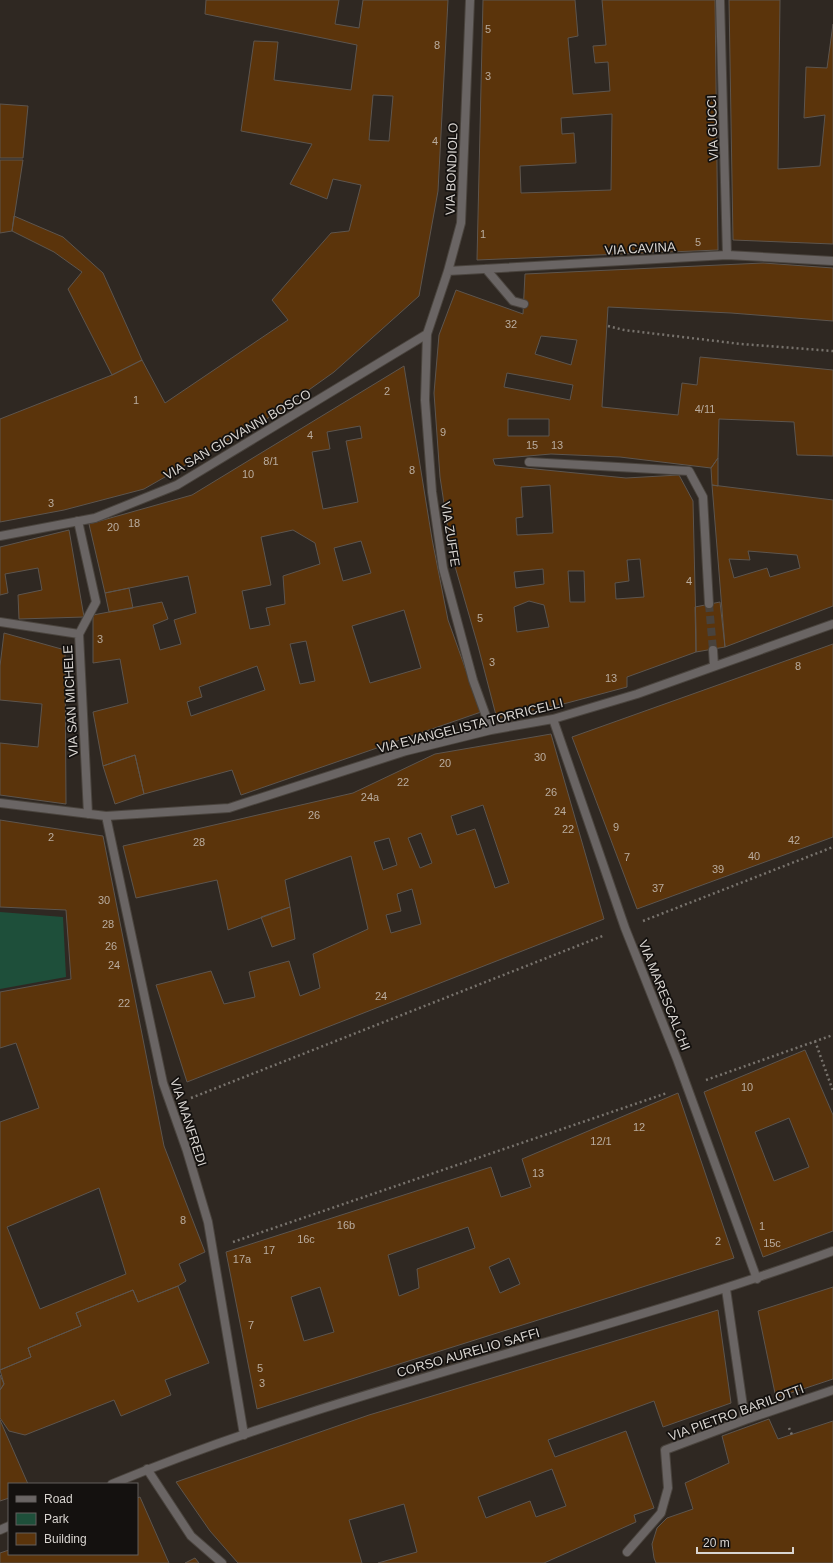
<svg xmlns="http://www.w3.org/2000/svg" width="833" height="1563" viewBox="0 0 833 1563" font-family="Arial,sans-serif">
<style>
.green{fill:#1e4f3a}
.building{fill:#5b340b;stroke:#5d554e;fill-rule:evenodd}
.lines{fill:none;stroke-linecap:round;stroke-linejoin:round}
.street-tunnel{stroke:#48423c;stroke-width:8;stroke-dasharray:8 4;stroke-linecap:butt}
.lane-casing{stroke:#4a443e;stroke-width:10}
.street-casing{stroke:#4a443e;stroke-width:10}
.path{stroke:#78736d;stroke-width:2.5;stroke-dasharray:2 3;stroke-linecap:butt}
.lane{stroke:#6a6564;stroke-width:8}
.street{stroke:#6a6564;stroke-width:8}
.labels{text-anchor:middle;stroke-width:3.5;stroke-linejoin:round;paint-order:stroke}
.number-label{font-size:11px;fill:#b9ac9f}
.street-label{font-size:13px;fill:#d8d4d0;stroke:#14110f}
</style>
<rect width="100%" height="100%" fill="#2f2822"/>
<path class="green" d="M 0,912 L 63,917 L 66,977 L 0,989 Z"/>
<path class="building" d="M 206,0 L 339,0 L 335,24 L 359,28 L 363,0 L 448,0 L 438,191 L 419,296 L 334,372 L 275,414 L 144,489 L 64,510 L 0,522 L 0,419 L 112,375 L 142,360 L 165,403 L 288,320 L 272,300 L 331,233 L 349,231 L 361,185 L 333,179 L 327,199 L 290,184 L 312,144 L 241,131 L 254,41 L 278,42 L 274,80 L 351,90 L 357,45 L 205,14 ZM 373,95 L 393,96 L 389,141 L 369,140 Z
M 483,0 L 575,0 L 578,36 L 568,38 L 573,94 L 610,91 L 608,62 L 595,63 L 593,46 L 606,45 L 602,0 L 715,0 L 718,250 L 477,260 ZM 612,114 L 611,190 L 521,193 L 520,166 L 576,163 L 574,133 L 562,134 L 561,118 Z
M 729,0 L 780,0 L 778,169 L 820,166 L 825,115 L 804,118 L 806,67 L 827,68 L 833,24 L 833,244 L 733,240 Z
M 0,104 L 28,106 L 23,158 L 0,158 Z
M 0,160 L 23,160 L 12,231 L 0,233 Z
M 14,216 L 63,237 L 103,273 L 142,360 L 112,375 L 68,289 L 82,272 L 54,252 L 12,231 Z
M 763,263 L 833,268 L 833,321 L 731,313 L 608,307 L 602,407 L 678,415 L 682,383 L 697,385 L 700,357 L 833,370 L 833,456 L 797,455 L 794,422 L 719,419 L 718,458 L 711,468 L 620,457 L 551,454 L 493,459 L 495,465 L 626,478 L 679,475 L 693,501 L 696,631 L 696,652 L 627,677 L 627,687 L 567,703 L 497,719 L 478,646 L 452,556 L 440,477 L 434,393 L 439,335 L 456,290 L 523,314 L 525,274 ZM 541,336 L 577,340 L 571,365 L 535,354 ZM 507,373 L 573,385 L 570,400 L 504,387 ZM 508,419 L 549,419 L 549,436 L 508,436 ZM 550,485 L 553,533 L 517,535 L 516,518 L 523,517 L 521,487 ZM 640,559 L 644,597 L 616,599 L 615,583 L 629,581 L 627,560 ZM 543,569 L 544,584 L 516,588 L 514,572 ZM 568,571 L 584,571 L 585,602 L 570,602 ZM 529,601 L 544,605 L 549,627 L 517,632 L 514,607 Z
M 404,366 L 432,539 L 448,620 L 481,712 L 241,795 L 232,770 L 144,794 L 135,755 L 103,766 L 93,712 L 128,703 L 120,659 L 93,663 L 93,615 L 162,602 L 168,619 L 153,625 L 160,650 L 181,644 L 174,620 L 196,613 L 188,576 L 105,593 L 89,524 L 192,495 ZM 360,426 L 362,438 L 346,441 L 358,502 L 323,509 L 312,452 L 330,449 L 327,432 ZM 293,530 L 315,543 L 320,564 L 283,576 L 285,604 L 266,608 L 270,625 L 250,629 L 242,591 L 271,585 L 261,537 ZM 361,541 L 371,573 L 343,581 L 334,548 ZM 404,610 L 421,668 L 370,683 L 352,626 ZM 306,641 L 315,681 L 300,684 L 290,644 ZM 257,666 L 265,690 L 191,716 L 187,702 L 202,697 L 199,687 Z
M 718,458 L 718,486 L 712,485 L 711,468 Z
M 712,485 L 833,500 L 833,606 L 725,647 ZM 748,551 L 797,555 L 800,568 L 770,577 L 767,568 L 734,578 L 729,559 L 750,560 Z
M 69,530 L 84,617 L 19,619 L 18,595 L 42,590 L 38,568 L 5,574 L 8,593 L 0,595 L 0,547 Z
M 129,588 L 133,608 L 109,612 L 105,593 Z
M 720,602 L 725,647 L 696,652 L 695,607 Z
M 4,633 L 65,650 L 66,804 L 0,795 L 0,743 L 38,747 L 42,704 L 0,700 L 0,666 Z
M 833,644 L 833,837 L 637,909 L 572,737 Z
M 551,734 L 604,919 L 187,1082 L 156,985 L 211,971 L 224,1004 L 255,997 L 249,972 L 289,961 L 300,996 L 320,988 L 313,954 L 368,929 L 351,856 L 285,880 L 290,907 L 228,930 L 217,880 L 136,898 L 123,846 L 353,793 L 435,754 ZM 483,805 L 509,883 L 495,888 L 475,829 L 457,835 L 451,816 ZM 421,833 L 432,863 L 420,868 L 408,838 ZM 389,838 L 397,865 L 383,870 L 374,842 ZM 412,889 L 421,924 L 391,933 L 386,915 L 401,911 L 397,894 Z
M 135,755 L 144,794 L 115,804 L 103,766 Z
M 0,820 L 103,836 L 164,1146 L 205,1252 L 179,1264 L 186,1281 L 178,1286 L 138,1302 L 133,1290 L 76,1313 L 81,1326 L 28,1348 L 31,1357 L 0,1370 L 0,1122 L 39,1108 L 16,1043 L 0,1048 L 0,992 L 71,979 L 66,910 L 0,907 ZM 99,1188 L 126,1274 L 40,1309 L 7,1227 Z
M 290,907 L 295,939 L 272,947 L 261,917 Z
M 805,1050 L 833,1115 L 833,1231 L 763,1257 L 704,1092 ZM 789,1118 L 809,1167 L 774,1181 L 755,1132 Z
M 678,1093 L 734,1258 L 257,1409 L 226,1252 L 491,1167 L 501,1197 L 531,1187 L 522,1159 ZM 468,1227 L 475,1248 L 417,1269 L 419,1288 L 399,1296 L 388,1255 ZM 509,1258 L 520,1284 L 500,1293 L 489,1267 ZM 320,1287 L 334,1332 L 304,1341 L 291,1297 Z
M 178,1286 L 209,1363 L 165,1380 L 171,1395 L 121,1416 L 114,1400 L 25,1435 L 9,1431 L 0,1418 L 0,1390 L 4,1384 L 0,1370 L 31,1357 L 28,1348 L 81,1326 L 76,1313 L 133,1290 L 138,1302 Z
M 833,1287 L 833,1379 L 776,1398 L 758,1311 Z
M 718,1310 L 731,1403 L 663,1427 L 654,1401 L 548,1440 L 555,1457 L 626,1431 L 654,1508 L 634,1515 L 636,1522 L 544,1563 L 378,1563 L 417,1552 L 404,1504 L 349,1520 L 362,1563 L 238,1563 L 210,1531 L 176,1482 L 369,1415 ZM 552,1469 L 566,1506 L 536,1517 L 530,1501 L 486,1518 L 478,1497 Z
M 0,1375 L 4,1384 L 0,1390 Z
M 769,1419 L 778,1439 L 833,1421 L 833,1563 L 656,1563 L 654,1558 L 652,1544 L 657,1528 L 667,1518 L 693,1509 L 685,1483 L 729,1463 L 722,1436 Z
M 0,1420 L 28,1484 L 9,1484 L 9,1498 L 0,1501 Z
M 140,1497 L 169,1563 L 0,1563 L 0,1553 L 9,1550 L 9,1554 L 137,1554 L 137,1498 Z
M 195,1558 L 199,1563 L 185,1563 Z"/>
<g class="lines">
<path class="street-tunnel" d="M 709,604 L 713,650"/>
<g class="lane-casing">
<path id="lane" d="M 486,269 L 513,301 L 524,304
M 78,521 L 96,602 L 79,634"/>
</g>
<g class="street-casing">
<path id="street" d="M 470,0 L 461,223 L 448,271 L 427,334 L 425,400 L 432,492 L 443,568 L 473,680 L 491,730
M 720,0 L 727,255
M 448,271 L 727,255 L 833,261
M 529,462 L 689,471 L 703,497 L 709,604
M 0,536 L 95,518 L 177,485 L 427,334
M 0,622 L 79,634 L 88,814
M 713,650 L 714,666
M 553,719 L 625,928 L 677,1059 L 757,1279
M 0,803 L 106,816 L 229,808 L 406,751 L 491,730 L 553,719 L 637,694 L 833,624
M 106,816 L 163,1083 L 187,1151 L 208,1222 L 244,1435
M 726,1289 L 745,1420
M 147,1469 L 191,1536 L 222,1563
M 112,1484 C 346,1387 596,1338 833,1251
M 0,1530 L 9,1526
M 627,1552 L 661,1513 L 668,1488 L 665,1450 L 745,1420 L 833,1390"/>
</g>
<path class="path" d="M 608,326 L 624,330 L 741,344 L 833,351
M 643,921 L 833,847
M 815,1041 L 833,1091
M 706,1080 L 833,1035
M 191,1098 L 605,935
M 233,1242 L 667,1093
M 789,1428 L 792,1435"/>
<use href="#lane" class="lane"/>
<use href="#street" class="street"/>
</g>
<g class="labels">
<g class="number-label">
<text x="488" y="33">5</text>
<text x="437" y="49">8</text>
<text x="488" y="80">3</text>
<text x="435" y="145">4</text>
<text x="483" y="238">1</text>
<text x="698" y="246">5</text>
<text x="511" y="328">32</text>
<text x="387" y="395">2</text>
<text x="136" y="404">1</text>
<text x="705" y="413">4/11</text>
<text x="443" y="436">9</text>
<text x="310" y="439">4</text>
<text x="532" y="449">15</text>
<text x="557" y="449">13</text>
<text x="271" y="465">8/1</text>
<text x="412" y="474">8</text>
<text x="248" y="478">10</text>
<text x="51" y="507">3</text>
<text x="134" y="527">18</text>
<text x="113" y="531">20</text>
<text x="689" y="585">4</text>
<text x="480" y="622">5</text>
<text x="100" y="643">3</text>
<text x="492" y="666">3</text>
<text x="798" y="670">8</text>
<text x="611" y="682">13</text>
<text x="540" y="761">30</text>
<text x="445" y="767">20</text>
<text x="403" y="786">22</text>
<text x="551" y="796">26</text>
<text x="370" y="801">24a</text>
<text x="560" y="815">24</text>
<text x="314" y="819">26</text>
<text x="616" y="831">9</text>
<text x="568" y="833">22</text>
<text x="51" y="841">2</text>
<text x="794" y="844">42</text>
<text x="199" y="846">28</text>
<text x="754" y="860">40</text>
<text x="627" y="861">7</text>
<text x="718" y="873">39</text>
<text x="658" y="892">37</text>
<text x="104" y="904">30</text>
<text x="108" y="928">28</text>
<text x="111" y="950">26</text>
<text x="114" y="969">24</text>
<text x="381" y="1000">24</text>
<text x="124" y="1007">22</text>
<text x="747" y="1091">10</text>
<text x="639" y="1131">12</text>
<text x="601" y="1145">12/1</text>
<text x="538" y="1177">13</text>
<text x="183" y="1224">8</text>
<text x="346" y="1229">16b</text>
<text x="762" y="1230">1</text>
<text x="306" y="1243">16c</text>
<text x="718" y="1245">2</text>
<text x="772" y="1247">15c</text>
<text x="269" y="1254">17</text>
<text x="242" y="1263">17a</text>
<text x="251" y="1329">7</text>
<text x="260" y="1372">5</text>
<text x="262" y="1387">3</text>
</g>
<g class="street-label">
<text transform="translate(712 128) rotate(-92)" y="5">VIA GUCCI</text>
<text transform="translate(451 169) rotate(-88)" y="5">VIA BONDIOLO</text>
<text transform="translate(640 248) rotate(-3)" y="5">VIA CAVINA</text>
<text transform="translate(237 434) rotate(-30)" y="5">VIA SAN GIOVANNI BOSCO</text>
<text transform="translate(451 534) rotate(81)" y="5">VIA ZUFFE</text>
<text transform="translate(70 701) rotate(-93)" y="5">VIA SAN MICHELE</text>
<text transform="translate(470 725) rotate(-14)" y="5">VIA EVANGELISTA TORRICELLI</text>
<text transform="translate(665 995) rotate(68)" y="5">VIA MARESCALCHI</text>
<text transform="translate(189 1122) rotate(72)" y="5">VIA MANFREDI</text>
<text transform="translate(468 1352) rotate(-16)" y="5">CORSO AURELIO SAFFI</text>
<text transform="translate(736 1412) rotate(-20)" y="5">VIA PIETRO BARILOTTI</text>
</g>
</g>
<rect x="8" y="1483" width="130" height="72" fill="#14110f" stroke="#625f5c"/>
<rect x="16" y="1496" width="20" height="6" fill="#6a6564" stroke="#625f5c"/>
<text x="44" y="1503" font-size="12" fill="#d8d4d0">Road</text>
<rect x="16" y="1513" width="20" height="12" fill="#1e4f3a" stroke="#625f5c"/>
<text x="44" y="1523" font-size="12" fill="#d8d4d0">Park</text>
<rect x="16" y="1533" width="20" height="12" fill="#5b340b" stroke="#625f5c"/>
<text x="44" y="1543" font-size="12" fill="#d8d4d0">Building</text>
<path d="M697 1547v6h96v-6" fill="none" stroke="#d8d4d0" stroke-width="2"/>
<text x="703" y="1547" font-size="12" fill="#d8d4d0" stroke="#14110f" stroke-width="3" paint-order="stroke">20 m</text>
</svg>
